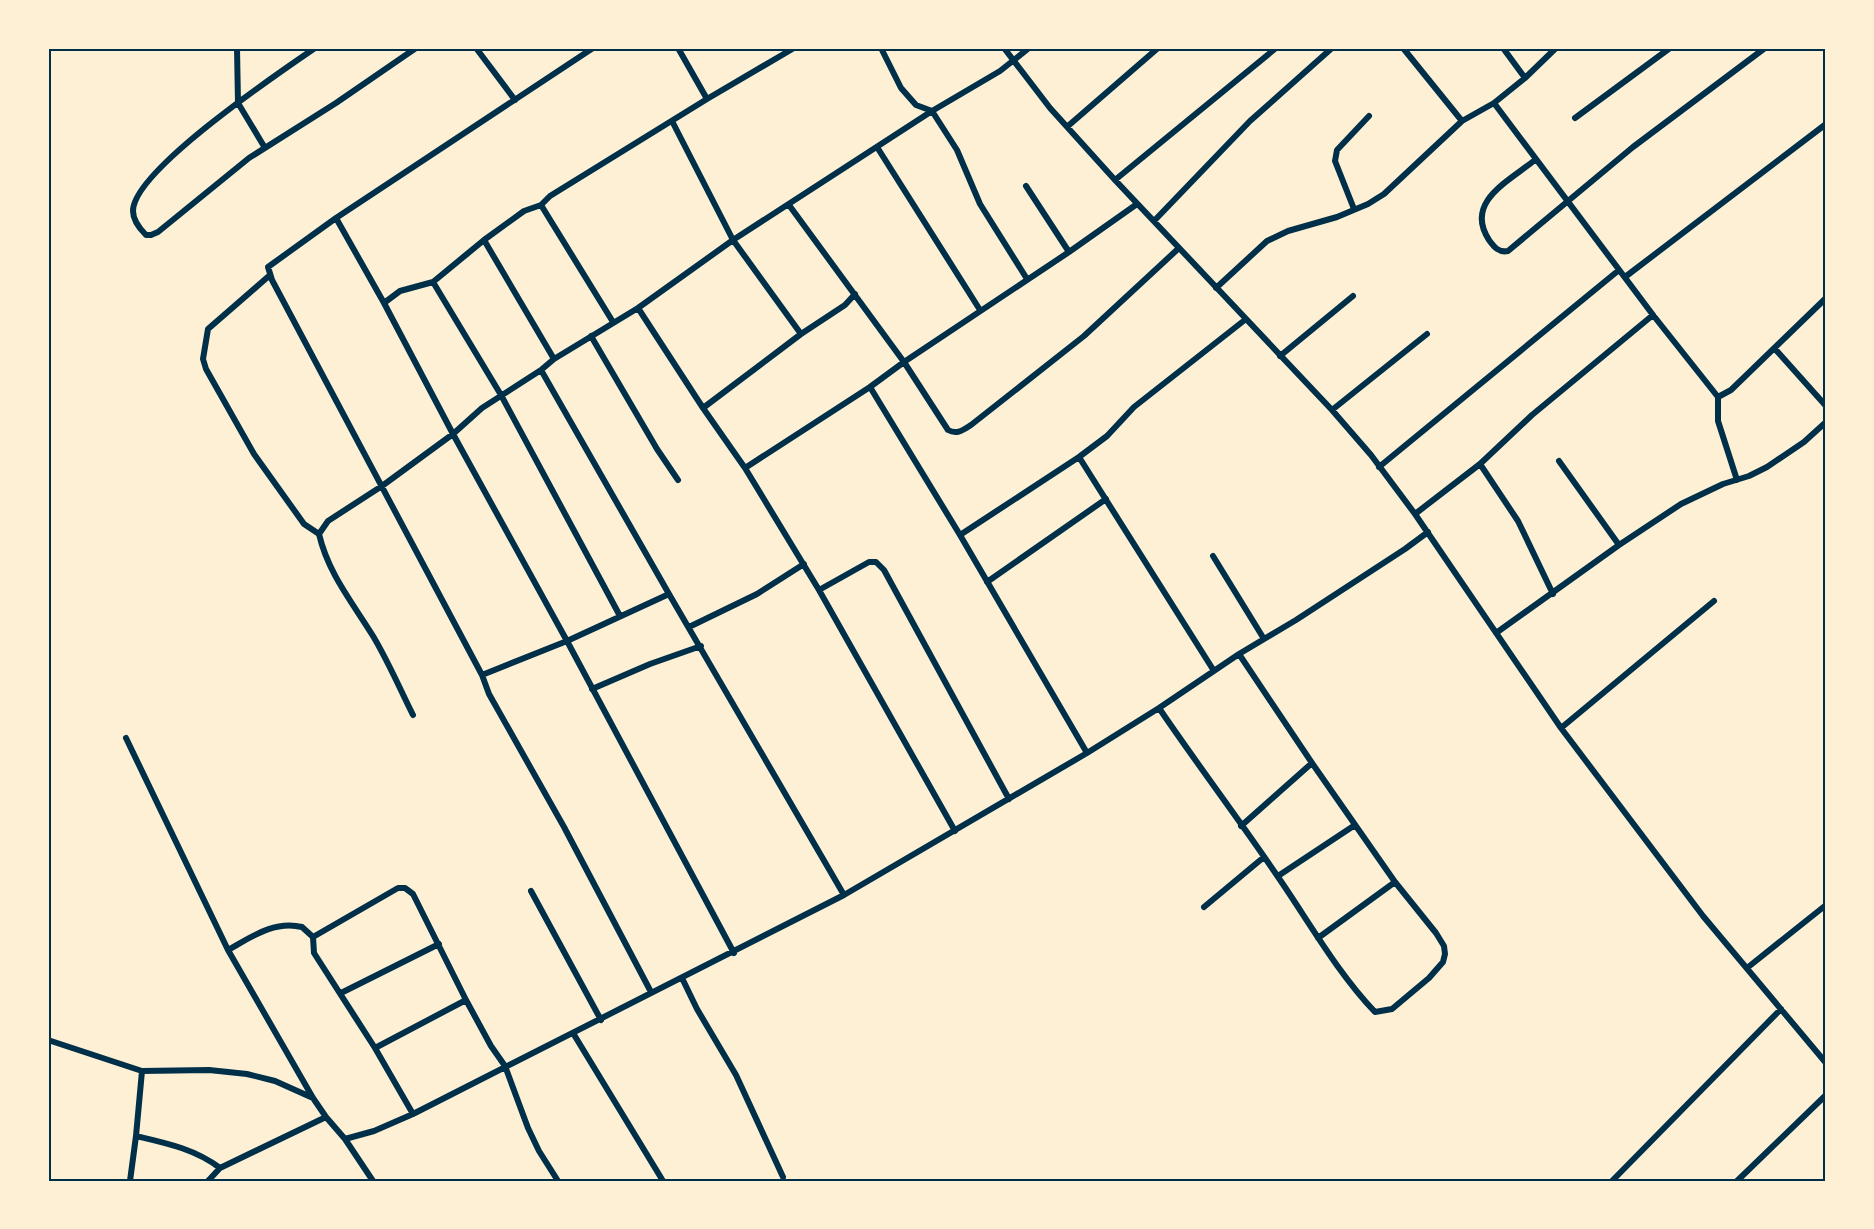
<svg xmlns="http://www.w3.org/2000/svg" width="1874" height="1229" viewBox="0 0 1874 1229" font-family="Figtree,sans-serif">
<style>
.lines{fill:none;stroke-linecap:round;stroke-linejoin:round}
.minor{stroke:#003049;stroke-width:6}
.neatline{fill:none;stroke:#003049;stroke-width:2}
</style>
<rect width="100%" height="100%" fill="#fdf0d5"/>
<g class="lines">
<path class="minor" d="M 237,48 L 238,103 L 265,148
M 315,48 C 280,72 133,171 133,211 C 133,220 140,229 146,235 L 151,235 L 158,232 L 249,158 L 336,103 L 416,48
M 476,48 L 515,100
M 593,48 L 336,218 L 268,267 L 272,280 L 482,675 L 489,694 L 564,827 L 651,992
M 678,48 L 707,99
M 881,48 L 901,88 L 916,105 L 932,111 L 957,150 L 980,204 L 1027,279
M 1004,48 L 1050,108 L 1115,180 L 1332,410 L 1371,455 L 1415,514 L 1561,728 L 1703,916 L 1826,1063
M 1403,48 L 1462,121
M 1525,78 L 1556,48
M 1494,103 L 1653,315 L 1718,397 L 1718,421 L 1737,480
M 1575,118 L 1670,48
M 672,121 L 733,240 L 801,334
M 1068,126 L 1158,48
M 877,147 L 980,310
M 1535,160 C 1509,181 1464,202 1489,240 C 1494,247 1499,253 1508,251 L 1633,147 L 1765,48
M 1115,180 L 1276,48
M 1026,186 L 1069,252
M 1137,204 L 1069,252 L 904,362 L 948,430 C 957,435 963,430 971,425 L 1084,336 L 1179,248
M 541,205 L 613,322
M 789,205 L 904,362 L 870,387 L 960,535
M 1354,209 L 1335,161 L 1337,150 L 1369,116
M 336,218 L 384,303
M 1154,221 L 1250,121 L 1332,48
M 484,240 L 433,282 L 501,395 L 620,616
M 270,275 L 208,329 L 203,359 L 206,369 L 254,454 L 304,524 L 319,534
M 1625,277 L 1826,124
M 433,282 L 400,291 L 384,303 L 453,434 L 567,641 L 482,675
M 1216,288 L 1267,241 L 1288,231 L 1337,217 L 1368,204 L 1384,194 L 1462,121 L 1494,103 L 1525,78 L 1503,48
M 638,308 L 703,408 L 801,334 L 845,305 L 855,294
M 591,336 L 657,449 L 678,480
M 1775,349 L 1826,406
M 1280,356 L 1353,296
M 554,359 L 484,240 L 524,211 L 541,205 L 550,196 L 707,99 L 794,48
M 541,370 L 669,594
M 870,387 L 745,468 L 819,590 L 869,562 L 876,562 L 884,570 L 1009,799
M 1718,397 L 1731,390 L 1826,298
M 703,408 L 745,468
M 1332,410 L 1427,334
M 1079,457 L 1214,671
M 1559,461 L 1619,545
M 1480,464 L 1518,521 L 1553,594
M 1379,467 L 1619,270
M 1415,514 L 1480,464 L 1532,415 L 1653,315
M 1213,556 L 1264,639
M 987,582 L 1106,499
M 819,590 L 955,831
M 689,627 L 757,594 L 804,564
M 1496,633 L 1619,545 L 1681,504 L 1723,484 L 1749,476 L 1767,467 L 1804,442 L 1826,422
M 592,689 L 650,664 L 701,646
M 1159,708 C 1197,764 1238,818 1276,874 C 1308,920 1336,971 1375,1012 L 1392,1009 L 1429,978 L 1443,962 L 1445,954 L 1444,946 L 1436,933 L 1395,882 L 1312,763 L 1239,654
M 413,715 C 400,689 388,661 373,636 C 352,602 328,573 319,534 L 328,521 L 382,486 L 453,434 L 482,408 L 541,370 L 554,359 L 638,308 L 733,240 L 932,111 L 1000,71 L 1029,48
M 1561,728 L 1714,601
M 126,738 L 228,950 L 313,1098 L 326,1117 L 345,1139 L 373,1181
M 1087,753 L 960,535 L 1079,457 L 1107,436 L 1134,407 L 1246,319
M 1241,826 L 1312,763
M 1278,876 L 1355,825
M 531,891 L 601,1020
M 1204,907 L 1264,857
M 313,937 L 398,888 L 405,888 L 413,894 L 466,1000 L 491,1046 L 505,1066 L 528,1128 L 539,1151 L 558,1181
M 1318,938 L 1395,882
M 228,950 C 251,937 275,920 302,927 L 313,937 L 314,953 L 375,1048 L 413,1114
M 734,953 L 567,641 L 669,594 L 844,895
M 1747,968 L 1826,905
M 682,978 L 697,1009 L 736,1075 L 783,1177
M 341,993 L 439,944
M 573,1033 L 663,1181
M 48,1040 L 142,1071 L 209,1070 L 247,1074 L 275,1081 L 313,1098
M 375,1048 L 466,1000
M 136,1136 C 166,1143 195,1149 220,1168 L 326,1117
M 345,1139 L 374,1131 L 413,1114 L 844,895 L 1087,753 L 1159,708 L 1239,654 L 1296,620 L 1405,549 L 1428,532
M 130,1181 L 136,1136 L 142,1071
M 208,1181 L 220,1168
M 1612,1181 L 1781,1009
M 1737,1181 L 1826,1095"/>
</g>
<rect width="1874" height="1229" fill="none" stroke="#fdf0d5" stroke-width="99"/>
<rect x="50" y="50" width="1774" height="1130" class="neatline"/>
</svg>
